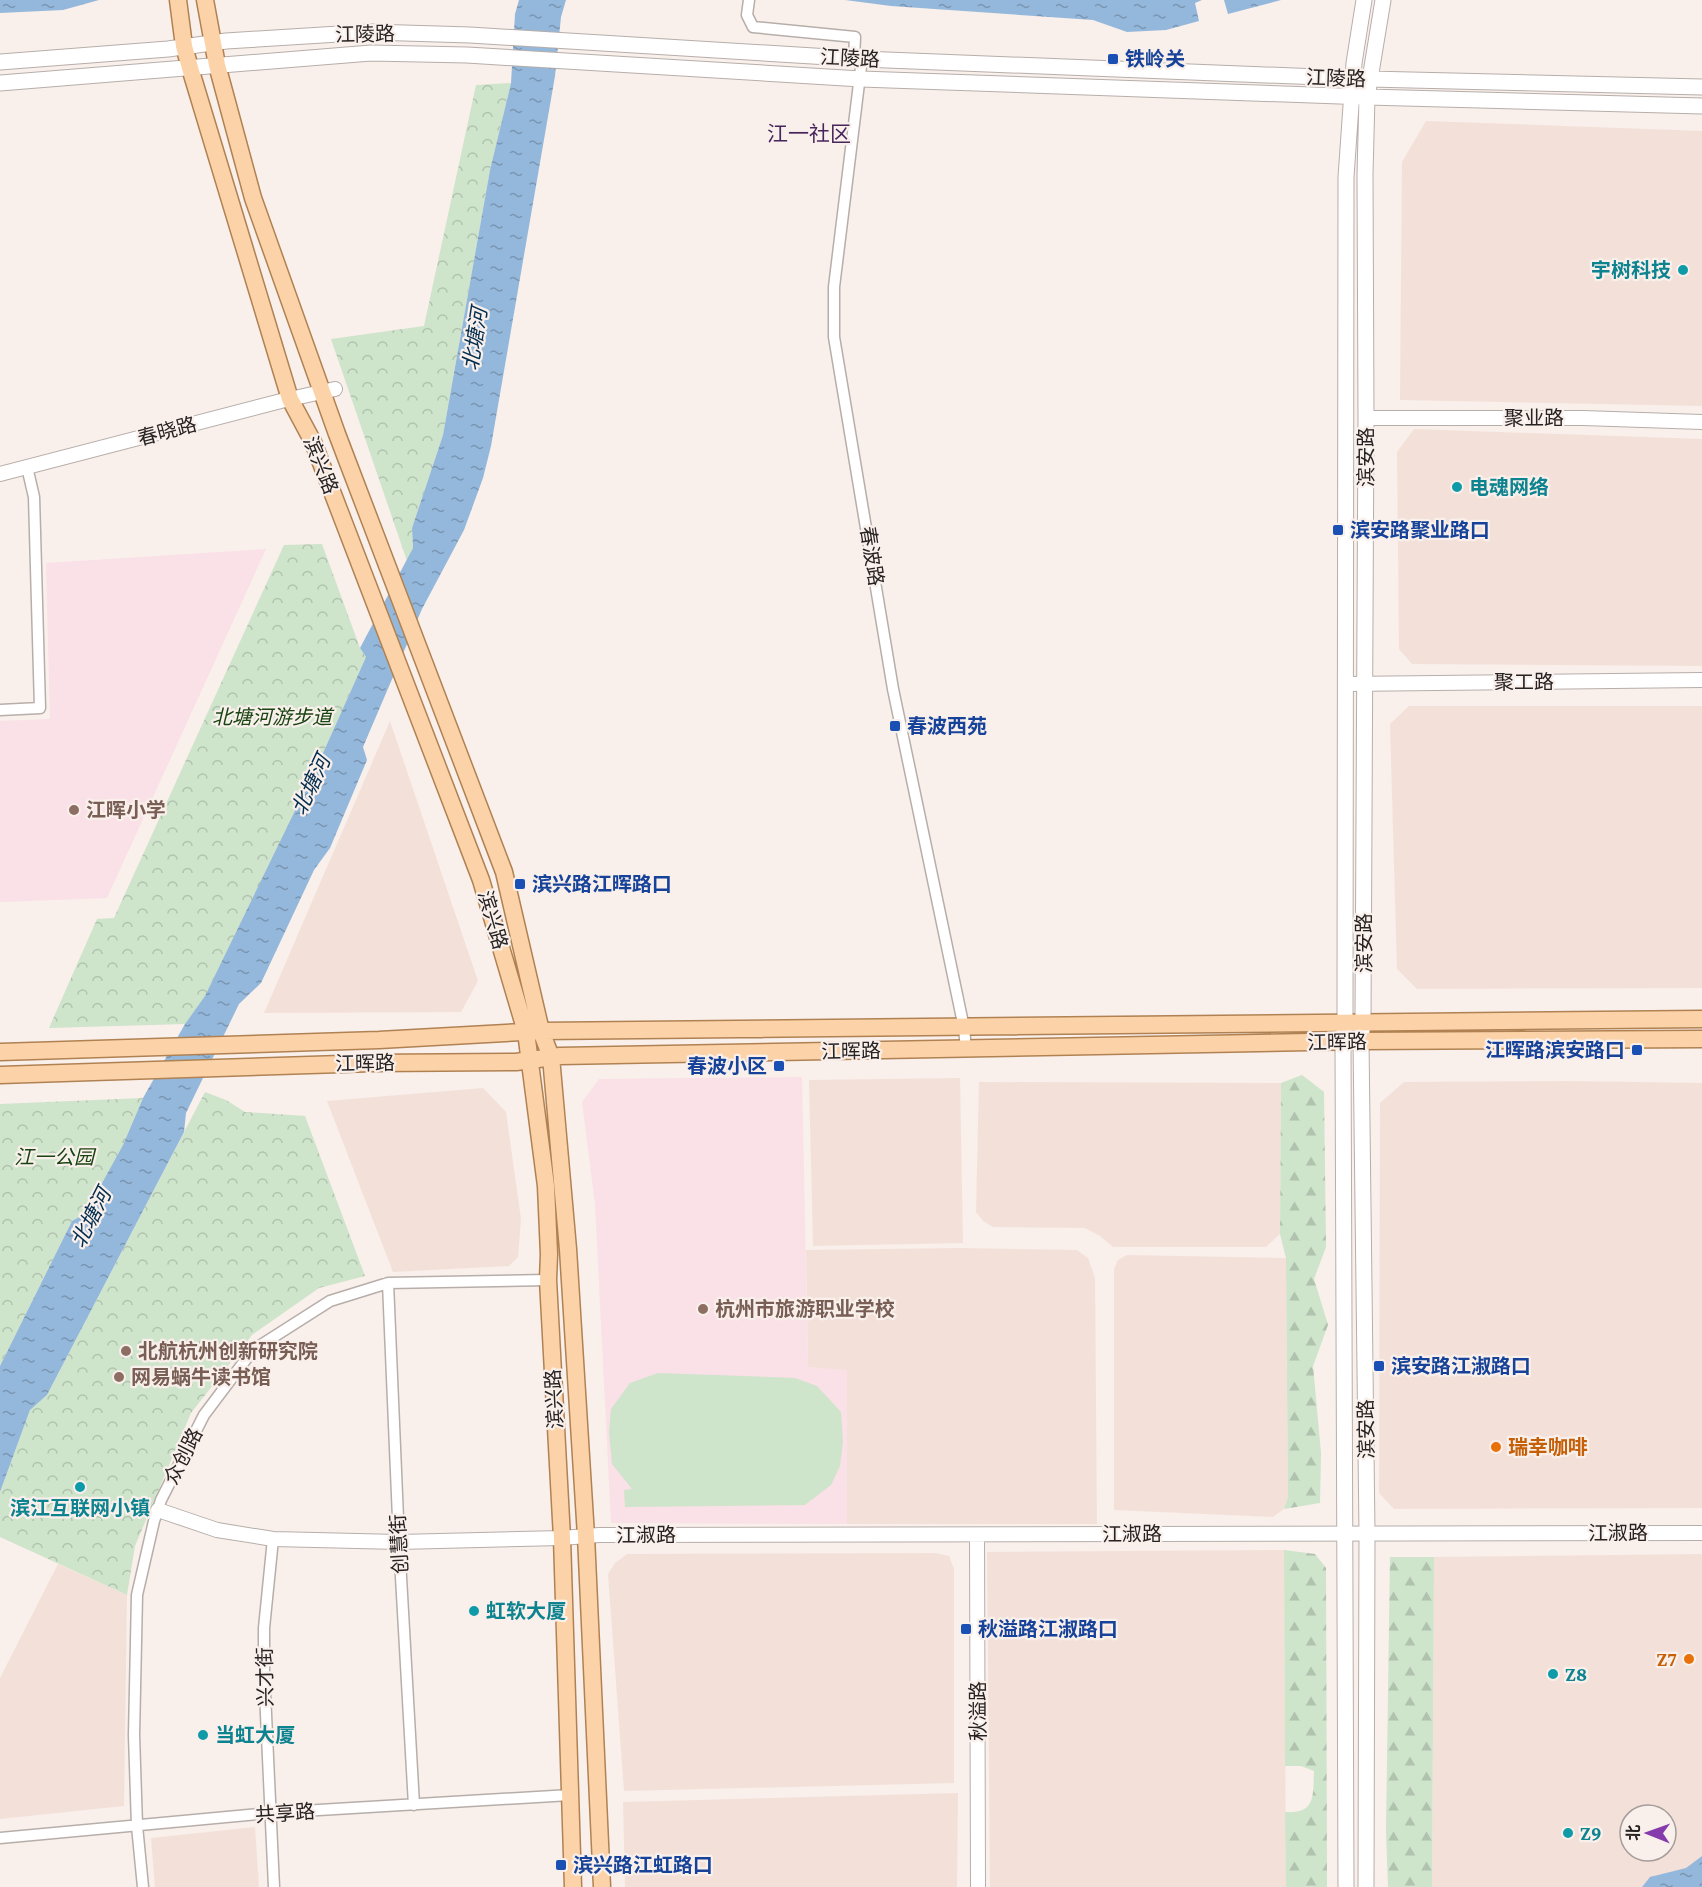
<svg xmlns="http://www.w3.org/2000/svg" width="1702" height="1887" viewBox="0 0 1702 1887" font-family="'Crimson Pro','Noto Sans SC',serif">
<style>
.built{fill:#f3e1d9;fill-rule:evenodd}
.education{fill:#fae0e7}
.forest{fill:url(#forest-firs)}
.park{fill:url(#park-crowns)}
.pitch{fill:#cee4cb}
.water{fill:url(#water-ripples)}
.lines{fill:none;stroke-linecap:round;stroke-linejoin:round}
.minor-casing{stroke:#b7aeaa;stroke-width:13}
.tertiary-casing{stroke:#b7aeaa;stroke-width:16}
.secondary-casing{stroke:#b7aeaa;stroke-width:17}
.primary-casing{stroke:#b08253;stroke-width:19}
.minor{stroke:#fff;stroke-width:10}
.tertiary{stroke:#fff;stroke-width:14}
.secondary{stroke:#fff;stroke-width:15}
.primary{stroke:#fcd3a8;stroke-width:16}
.transit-dot{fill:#1a4fb4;stroke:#f9efeb;stroke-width:2}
.culture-dot{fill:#0f9aa8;stroke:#f9efeb;stroke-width:2}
.education-dot{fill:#8d6e63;stroke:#f9efeb;stroke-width:2}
.food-dot{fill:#e8710a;stroke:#f9efeb;stroke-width:2}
.labels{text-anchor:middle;stroke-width:4.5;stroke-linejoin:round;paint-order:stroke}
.street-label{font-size:20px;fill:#272322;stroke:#f9efeb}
.transit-label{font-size:20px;font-weight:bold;fill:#164399;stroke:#f9efeb;text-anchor:start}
.culture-label{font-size:20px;font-weight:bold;fill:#0d838f;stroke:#f9efeb;text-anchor:start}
.park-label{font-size:20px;font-style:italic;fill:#174411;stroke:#f9efeb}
.education-label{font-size:20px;font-weight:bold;fill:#785e54;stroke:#f9efeb;text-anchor:start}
.food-label{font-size:20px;font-weight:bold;fill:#c56008;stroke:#f9efeb;text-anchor:start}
.neighbourhood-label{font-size:21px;fill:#47245b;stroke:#f9efeb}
.water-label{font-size:21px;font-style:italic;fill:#022d4e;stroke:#f9efeb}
</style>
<defs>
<pattern id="forest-firs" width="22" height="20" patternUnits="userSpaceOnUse" patternTransform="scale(1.5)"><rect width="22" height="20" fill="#cee4cb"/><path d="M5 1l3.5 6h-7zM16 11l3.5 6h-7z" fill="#b1c3ae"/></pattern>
<pattern id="park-crowns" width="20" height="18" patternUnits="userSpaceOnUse" patternTransform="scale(1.5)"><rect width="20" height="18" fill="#cee4cb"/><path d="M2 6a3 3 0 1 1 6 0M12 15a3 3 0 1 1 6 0" fill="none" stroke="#b1c3ae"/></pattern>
<pattern id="water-ripples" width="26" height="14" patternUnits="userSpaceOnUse" patternTransform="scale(1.5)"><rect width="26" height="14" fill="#94b8db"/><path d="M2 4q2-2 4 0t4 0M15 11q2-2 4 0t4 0" fill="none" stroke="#7995b1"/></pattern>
</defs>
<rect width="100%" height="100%" fill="#f9efeb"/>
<path class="built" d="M 1426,121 L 1702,131 L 1702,406 L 1400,400 L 1402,162 Z
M 1414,429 L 1702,439 L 1702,666 L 1412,664 L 1399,649 L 1397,452 Z
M 1409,706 L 1702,706 L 1702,988 L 1417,989 L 1397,969 L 1390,724 Z
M 390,721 L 478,981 L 461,1012 L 264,1013 Z
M 960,1078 L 963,1243 L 813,1246 L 809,1080 Z
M 1569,1081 L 1702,1083 L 1702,1508 L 1394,1509 L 1379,1493 L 1380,1103 L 1404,1082 Z
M 979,1082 L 1281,1083 L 1280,1234 L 1266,1247 L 1113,1247 L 1100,1236 L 1085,1228 L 993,1227 L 983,1221 L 976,1212 Z
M 483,1088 L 506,1112 L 521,1219 L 518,1257 L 509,1266 L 393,1272 L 327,1101 Z
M 961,1248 L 1077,1250 L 1088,1258 L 1095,1278 L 1097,1524 L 847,1524 L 847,1371 L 808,1367 L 806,1250 Z
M 1127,1255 L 1286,1258 L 1288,1497 L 1284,1509 L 1273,1517 L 1114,1510 L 1114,1269 L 1118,1260 Z
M 1284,1550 L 1286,1887 L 990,1887 L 987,1552 Z
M 935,1553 L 949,1556 L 954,1569 L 954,1783 L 624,1791 L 608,1574 L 615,1563 L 627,1554 Z
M 1702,1554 L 1702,1887 L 1432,1887 L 1434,1557 ZM 1630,1815 L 1666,1815 L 1666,1851 L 1630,1851 Z
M 58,1564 L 127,1595 L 124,1806 L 0,1819 L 0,1678 Z
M 958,1793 L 957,1887 L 625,1887 L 623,1802 Z
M 255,1827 L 259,1887 L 155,1887 L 151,1838 Z"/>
<path class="education" d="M 266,549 L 107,898 L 0,902 L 0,721 L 50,719 L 46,563 Z
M 802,1077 L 808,1367 L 847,1370 L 847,1524 L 611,1523 L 595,1204 L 582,1102 L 599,1079 Z"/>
<path class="forest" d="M 1302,1075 L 1324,1092 L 1326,1247 L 1314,1279 L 1328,1325 L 1313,1366 L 1321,1453 L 1320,1503 L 1284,1509 L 1288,1497 L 1286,1258 L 1280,1234 L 1281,1083 Z
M 1284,1550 L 1315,1554 L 1326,1568 L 1327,1887 L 1286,1887 L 1285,1812 C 1316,1814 1313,1796 1314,1771 L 1301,1766 L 1285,1766 Z
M 1390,1557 L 1434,1557 L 1432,1887 L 1388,1887 L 1386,1831 Z"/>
<path class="park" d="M 511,83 L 490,170 L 443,435 L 412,528 L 413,548 L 407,561 L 331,339 L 424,326 L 476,85 Z
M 322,544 L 360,648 L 366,657 L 323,753 L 205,997 L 185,1024 L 49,1028 L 97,919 L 114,918 L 284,545 Z
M 205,1092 L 226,1100 L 245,1112 L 305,1116 L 365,1276 L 319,1288 L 252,1335 L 191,1413 L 135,1546 L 127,1595 L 0,1537 L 0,1492 L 30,1410 L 47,1395 Z
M 143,1098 L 123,1145 L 85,1215 L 72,1221 L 0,1366 L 0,1104 Z"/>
<path class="pitch" d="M 658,1373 L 795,1378 L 817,1386 L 841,1412 L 843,1442 L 840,1466 L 831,1485 L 805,1505 L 625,1507 L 624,1490 L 632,1489 L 612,1464 L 609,1432 L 611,1409 L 630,1383 Z"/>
<path class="water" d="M 0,0 L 99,0 L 63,10 L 0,13 Z
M 519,0 L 566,0 L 561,17 L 555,76 L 491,446 L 483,478 L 464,530 L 422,609 L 363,747 L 367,760 L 330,848 L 314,870 L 261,983 L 239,1004 L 186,1113 L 184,1132 L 47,1395 L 30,1410 L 0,1492 L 0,1366 L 72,1221 L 85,1214 L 123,1145 L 143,1098 L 185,1024 L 205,996 L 323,753 L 366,657 L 360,648 L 413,548 L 412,528 L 443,435 L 490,170 L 511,83 L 515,14 Z
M 845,0 L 1202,0 L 1195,3 L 1199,21 L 1166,30 L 1127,32 L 1093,20 L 891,6 Z
M 1224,0 L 1281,0 L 1228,14 Z
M 1702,1856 L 1702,1887 L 1642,1887 L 1650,1877 L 1686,1868 Z"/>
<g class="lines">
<g class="minor-casing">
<path id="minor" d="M 749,0 L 747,15 L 753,27 L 855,37 L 854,58
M 862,59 L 834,287 L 834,337 L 893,689 L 964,1028 L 966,1049
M 0,710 L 40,708 L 34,497 L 27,467
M 388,1283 L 399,1542 L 414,1805
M 273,1539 L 264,1628 L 264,1671 L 274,1887
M 0,1838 L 269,1813 L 570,1795
M 143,1887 L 137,1826 L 134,1735 L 137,1595 L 154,1521 L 161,1500 L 204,1415 L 253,1350 L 330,1301 L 388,1283 L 548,1280"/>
</g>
<g class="tertiary-casing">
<path id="tertiary" d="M 1366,418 L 1583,418 L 1702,422
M 0,474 L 281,401 L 335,389
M 1346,684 L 1702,680
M 158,1510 L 217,1530 L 273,1539 L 399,1542 L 562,1538 L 599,1535 L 1702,1533
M 977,1535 L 978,1887"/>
</g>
<g class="secondary-casing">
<path id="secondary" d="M 0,62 L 168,49 L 226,41 L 371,32 L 470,35 L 862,59 L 1369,79 L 1702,87
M 0,83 L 371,53 L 467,55 L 861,79 L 1367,97 L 1702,106
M 1346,1887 L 1343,1042 L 1345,1022 L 1346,177 L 1354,63 L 1364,0
M 1366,1887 L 1367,1533 L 1361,1041 L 1363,1021 L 1366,418 L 1365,174 L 1367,97 L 1383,0"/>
</g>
<g class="primary-casing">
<path id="primary" d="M 178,0 L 184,46 L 190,68 L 290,399 L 313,442 L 481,880 L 526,1032 L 546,1186 L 549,1254 L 548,1280 L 562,1538 L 573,1887
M 205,0 L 217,65 L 253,198 L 337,434 L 504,872 L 541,1031 L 551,1057 L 568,1249 L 586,1536 L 602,1887
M 0,1052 L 379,1040 L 541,1031 L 1702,1019
M 0,1075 L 373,1063 L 516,1062 L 560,1056 L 1361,1041 L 1702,1039"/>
</g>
<use href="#minor" class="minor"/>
<use href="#tertiary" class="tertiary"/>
<use href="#secondary" class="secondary"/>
<use href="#primary" class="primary"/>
</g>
<g class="transit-dot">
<rect x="1107" y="53" width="12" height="12" rx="3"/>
<rect x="1332" y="524" width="12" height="12" rx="3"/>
<rect x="889" y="720" width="12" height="12" rx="3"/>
<rect x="514" y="878" width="12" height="12" rx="3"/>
<rect x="1631" y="1044" width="12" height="12" rx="3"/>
<rect x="773" y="1060" width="12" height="12" rx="3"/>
<rect x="1373" y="1360" width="12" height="12" rx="3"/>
<rect x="960" y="1623" width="12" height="12" rx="3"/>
<rect x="555" y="1859" width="12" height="12" rx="3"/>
</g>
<g class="culture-dot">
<circle cx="1683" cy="270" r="6"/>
<circle cx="1457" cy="487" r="6"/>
<circle cx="80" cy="1487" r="6"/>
<circle cx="474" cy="1611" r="6"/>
<circle cx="1553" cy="1674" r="6"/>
<circle cx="203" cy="1735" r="6"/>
<circle cx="1568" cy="1833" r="6"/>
</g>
<g class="education-dot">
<circle cx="74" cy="810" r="6"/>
<circle cx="703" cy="1309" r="6"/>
<circle cx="126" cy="1351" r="6"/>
<circle cx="119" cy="1377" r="6"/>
</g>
<g class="food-dot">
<circle cx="1496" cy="1447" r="6"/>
<circle cx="1689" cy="1659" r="6"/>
</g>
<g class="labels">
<g class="street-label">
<text transform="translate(365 34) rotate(-1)" y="7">江陵路</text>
<text transform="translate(850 58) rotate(3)" y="7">江陵路</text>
<text transform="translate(1336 78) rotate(2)" y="7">江陵路</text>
<text x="1534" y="425">聚业路</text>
<text transform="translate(167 431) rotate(-15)" y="7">春晓路</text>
<text transform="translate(1366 457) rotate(-90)" y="7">滨安路</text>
<text transform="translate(321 465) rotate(68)" y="7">滨兴路</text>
<text transform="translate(872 556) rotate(81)" y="7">春波路</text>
<text x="1524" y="689">聚工路</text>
<text transform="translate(493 920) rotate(74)" y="7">滨兴路</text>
<text transform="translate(1364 943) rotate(-90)" y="7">滨安路</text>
<text transform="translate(1337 1042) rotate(-1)" y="7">江晖路</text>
<text transform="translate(851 1051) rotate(-1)" y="7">江晖路</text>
<text transform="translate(365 1063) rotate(-1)" y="7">江晖路</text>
<text transform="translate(554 1399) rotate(-93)" y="7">滨兴路</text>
<text transform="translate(1366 1429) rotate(-91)" y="7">滨安路</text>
<text transform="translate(183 1456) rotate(-63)" y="7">众创路</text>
<text x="1618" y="1540">江淑路</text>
<text x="1132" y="1541">江淑路</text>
<text x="646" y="1542">江淑路</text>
<text transform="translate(399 1544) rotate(-93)" y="7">创慧街</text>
<text transform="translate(265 1677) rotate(-91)" y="7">兴才街</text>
<text transform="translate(978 1711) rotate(-90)" y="7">秋溢路</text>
<text transform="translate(285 1813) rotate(-4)" y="7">共享路</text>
</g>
<g class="transit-label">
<text x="1125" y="66">铁岭关</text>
<text x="1350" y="537">滨安路聚业路口</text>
<text x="907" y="733">春波西苑</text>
<text x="532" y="891">滨兴路江晖路口</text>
<text x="1625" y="1057" text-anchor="end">江晖路滨安路口</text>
<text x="767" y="1073" text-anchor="end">春波小区</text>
<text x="1391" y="1373">滨安路江淑路口</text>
<text x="978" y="1636">秋溢路江淑路口</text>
<text x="573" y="1872">滨兴路江虹路口</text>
</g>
<g class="culture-label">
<text x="1671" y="277" text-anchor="end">宇树科技</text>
<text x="1469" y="494">电魂网络</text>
<text x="80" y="1515" text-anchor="middle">滨江互联网小镇</text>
<text x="486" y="1618">虹软大厦</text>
<text x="1565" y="1681">Z8</text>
<text x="215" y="1742">当虹大厦</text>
<text x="1580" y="1840">Z9</text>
</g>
<g class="park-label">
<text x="272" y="724">北塘河游步道</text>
<text x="54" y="1164">江一公园</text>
</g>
<g class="education-label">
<text x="86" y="817">江晖小学</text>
<text x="715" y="1316">杭州市旅游职业学校</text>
<text x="138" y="1358">北航杭州创新研究院</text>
<text x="131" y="1384">网易蜗牛读书馆</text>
</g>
<g class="food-label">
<text x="1508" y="1454">瑞幸咖啡</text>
<text x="1677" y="1666" text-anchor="end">Z7</text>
</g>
<g class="neighbourhood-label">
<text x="809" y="141">江一社区</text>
</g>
<g class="water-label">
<text transform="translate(475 339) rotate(-81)" y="7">北塘河</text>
<text transform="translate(311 785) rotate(-65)" y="7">北塘河</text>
<text transform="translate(91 1218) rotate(-63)" y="7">北塘河</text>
</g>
</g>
<g transform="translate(1648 1833) rotate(271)"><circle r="28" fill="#f9efeb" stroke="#a59d9b" stroke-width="1.5"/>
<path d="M0-4.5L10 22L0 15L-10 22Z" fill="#863bad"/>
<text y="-9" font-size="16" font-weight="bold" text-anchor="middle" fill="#272322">北</text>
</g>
</svg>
